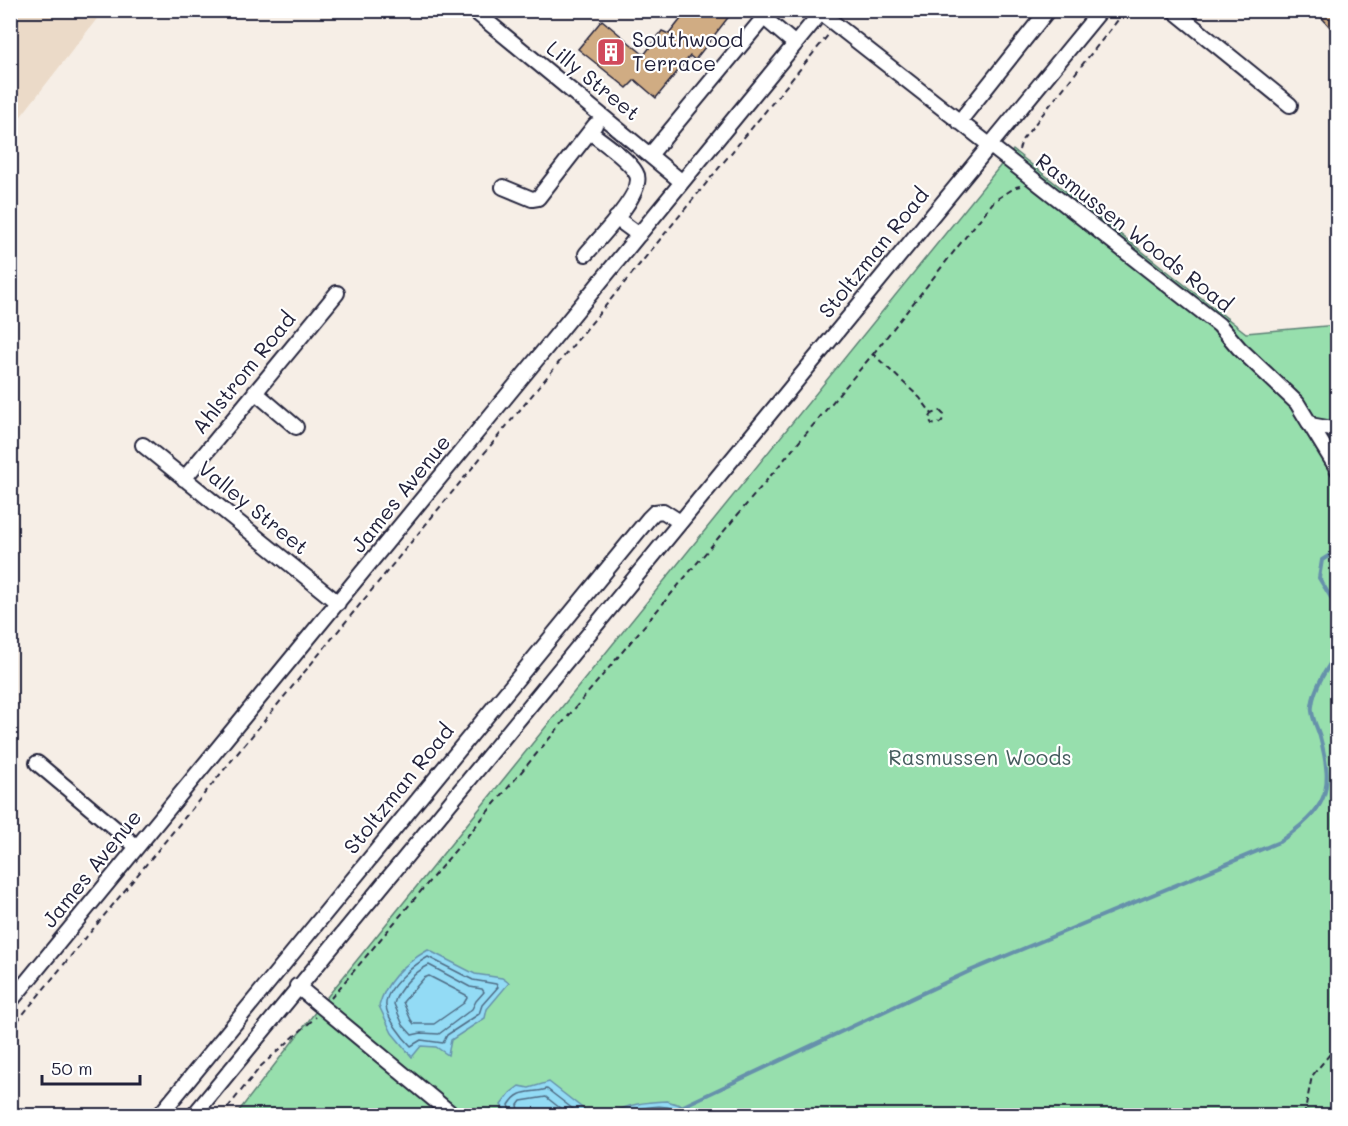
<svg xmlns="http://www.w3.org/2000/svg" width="1348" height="1126" viewBox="0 0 1348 1126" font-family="Mali,sans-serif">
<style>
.built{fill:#ebdac8}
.green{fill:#97dfad;stroke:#5c8074;stroke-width:1.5}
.water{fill:#93dbf5;stroke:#6691ab;stroke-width:1.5}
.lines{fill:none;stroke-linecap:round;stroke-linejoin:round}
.shore{stroke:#4f6c85;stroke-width:1.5}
.stream{stroke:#6691ab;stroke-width:4}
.building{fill:#d0ac83;stroke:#22223b;stroke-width:1.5}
.minor-casing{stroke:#22223b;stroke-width:18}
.path{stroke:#22223b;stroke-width:2;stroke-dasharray:6 4.5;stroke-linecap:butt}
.minor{stroke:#fff;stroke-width:14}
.labels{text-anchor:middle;stroke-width:4.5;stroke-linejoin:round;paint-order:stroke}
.poi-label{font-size:21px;fill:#22223b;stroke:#fff;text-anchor:start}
.street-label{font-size:21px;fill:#22223b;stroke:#fff}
.park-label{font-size:21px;fill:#455b5d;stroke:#fff}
</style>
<rect width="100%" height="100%" fill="#f6eee6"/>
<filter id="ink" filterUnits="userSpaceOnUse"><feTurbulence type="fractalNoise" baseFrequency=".0167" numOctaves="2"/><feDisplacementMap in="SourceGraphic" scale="12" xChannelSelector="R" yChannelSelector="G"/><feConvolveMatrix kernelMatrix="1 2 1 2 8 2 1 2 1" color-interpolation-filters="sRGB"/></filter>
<g filter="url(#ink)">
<path class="built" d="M 11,10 L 103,11 L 11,129 L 10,11 Z"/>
<path class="green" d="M 1013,150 L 1246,333 L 1337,325 L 1337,1115 L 235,1116 L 323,1002 Z"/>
<path class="water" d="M 428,950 L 475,974 L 502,978 L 509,983 L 487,1009 L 485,1018 L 451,1040 L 448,1055 L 436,1047 L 421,1046 L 412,1057 L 392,1033 L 379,1006 C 386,980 405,963 428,950 Z
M 549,1082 L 590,1114 L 595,1115 L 508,1115 L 501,1105 L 510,1093 L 519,1086 L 529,1088 Z
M 667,1101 L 683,1106 L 689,1115 L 608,1115 C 629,1104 643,1102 667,1101 Z"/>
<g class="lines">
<path class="shore" d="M 428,957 L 473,980 L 496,984 L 498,987 L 482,1005 L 479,1014 L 447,1035 L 443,1043 L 421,1040 L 411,1046 C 403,1038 387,1018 386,1006 C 384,989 415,964 428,957 Z
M 429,965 L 470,987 L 482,989 L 484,992 L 476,1001 L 472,1009 L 439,1034 L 421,1033 L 412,1035 L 403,1025 L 394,1004 C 398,988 415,972 429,965 Z
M 429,976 L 466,995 L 467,998 L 464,1003 L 434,1024 L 414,1024 L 411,1020 L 403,1002 L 424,978 Z
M 513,1116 L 509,1105 C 519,1088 530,1094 547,1089 L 582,1116
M 520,1116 L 518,1105 L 521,1101 L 546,1097 L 570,1116
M 621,1116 C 635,1108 671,1099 682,1116"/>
<path class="stream" d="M 1338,550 L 1322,560 L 1319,578 L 1338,609
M 679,1108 L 972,970 L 1279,842 C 1326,809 1335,793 1320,737 C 1318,729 1310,715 1312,706 C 1314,687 1327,668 1338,652"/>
</g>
<path class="building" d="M 688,10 L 734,10 L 695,60 L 690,56 L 656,98 L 635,80 L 627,88 L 578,49 L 602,20 L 644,55 L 662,31 L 669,34 Z
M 1315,10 L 1338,10 L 1338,36 Z"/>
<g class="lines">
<g class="minor-casing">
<path id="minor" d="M 755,10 L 795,44
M 1173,10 L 1290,105
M 477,13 L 682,182
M 821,13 L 1219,325 L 1239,348 L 1297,403 L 1338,470
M 959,122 L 1048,10
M 650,155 L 770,10
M 503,187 L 532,199 L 538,198 L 595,125
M 616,218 L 639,235
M 586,254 C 598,240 647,190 636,173 C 628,159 603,142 590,132
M 255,392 L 296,427
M 1310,425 L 1338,430
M 143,445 L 338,603
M 184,479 L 337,293
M 37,763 L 137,847
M 297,986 L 454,1116
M 10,1002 L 823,10
M 159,1116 L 649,518 L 655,512 L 663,511 L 680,522
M 193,1116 L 1101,10"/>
</g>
<path class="path" d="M 1019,150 L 1022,140 L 1126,10
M 873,354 L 994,201 L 1016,187 L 1020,186
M 331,998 L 873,354 L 920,398 L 932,414 L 929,419 L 932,424 L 937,425 L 942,421 L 944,415 L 940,411 L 932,414
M 10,1030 L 829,34
M 221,1116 L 261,1066 L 316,1017
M 1304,1116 L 1312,1076 L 1338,1044"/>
<use href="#minor" class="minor"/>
</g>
</g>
<defs>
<g id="building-square" transform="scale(1.5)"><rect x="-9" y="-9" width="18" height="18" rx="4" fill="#d1495b" stroke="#fff"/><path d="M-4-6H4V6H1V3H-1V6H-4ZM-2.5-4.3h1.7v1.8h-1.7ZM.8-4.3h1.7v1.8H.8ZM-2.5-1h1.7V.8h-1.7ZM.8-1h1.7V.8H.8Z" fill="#fff"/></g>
</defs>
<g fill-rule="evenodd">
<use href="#building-square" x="611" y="52"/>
</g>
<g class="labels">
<g class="poi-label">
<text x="632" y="47">Southwood<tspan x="632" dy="24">Terrace</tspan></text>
</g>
<g class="street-label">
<text transform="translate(593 81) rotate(39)" y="7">Lilly Street</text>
<text transform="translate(1134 233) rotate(38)" y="7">Rasmussen Woods Road</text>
<text transform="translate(874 253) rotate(-51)" y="7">Stoltzman Road</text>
<text transform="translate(244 373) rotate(-51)" y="7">Ahlstrom Road</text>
<text transform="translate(401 494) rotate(-51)" y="7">James Avenue</text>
<text transform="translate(253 508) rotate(39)" y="7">Valley Street</text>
<text transform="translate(399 789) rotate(-51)" y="7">Stoltzman Road</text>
<text transform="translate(92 869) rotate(-51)" y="7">James Avenue</text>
</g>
<g class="park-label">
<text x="980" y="765">Rasmussen Woods</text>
</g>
</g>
<rect width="1348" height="1126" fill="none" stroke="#fff" stroke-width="36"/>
<rect x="18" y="18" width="1312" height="1090" fill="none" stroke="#22223b" stroke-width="2" filter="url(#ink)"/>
<path d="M42 1075v9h98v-9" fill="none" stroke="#22223b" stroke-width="3"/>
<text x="51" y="1075" font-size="18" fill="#22223b" stroke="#ffffff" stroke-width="4.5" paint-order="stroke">50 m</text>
</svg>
